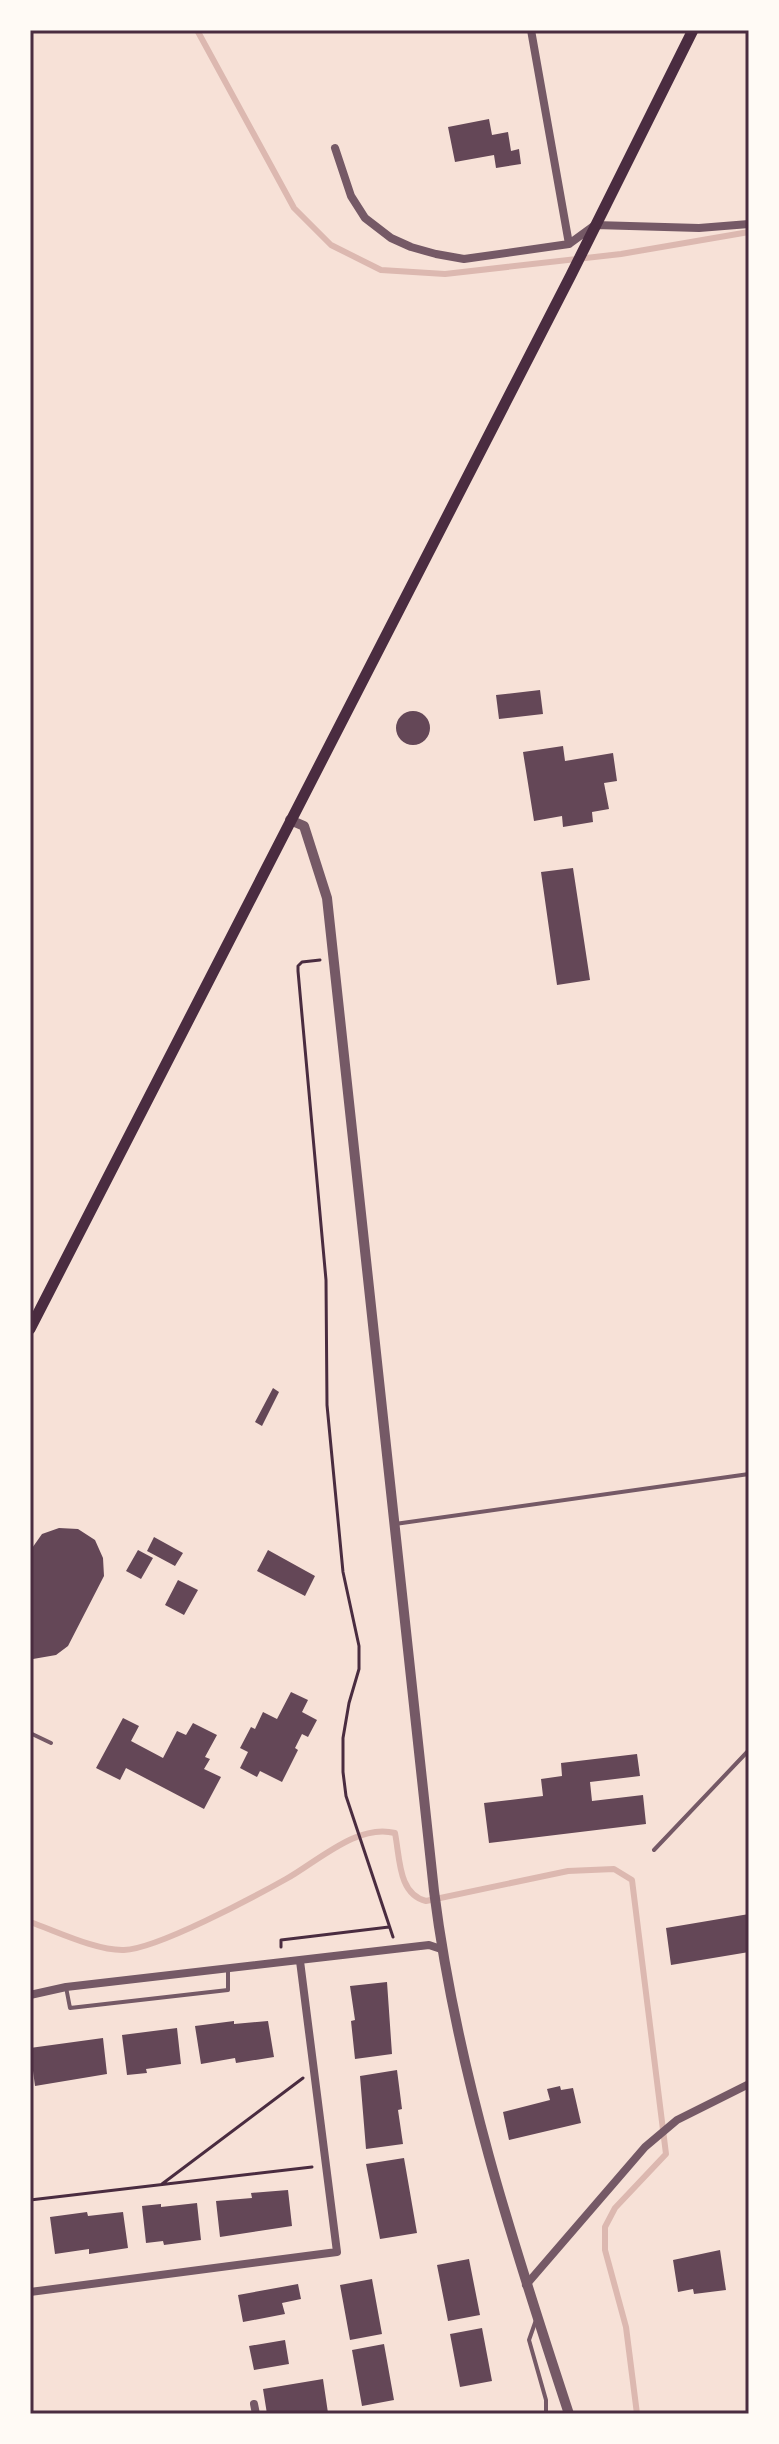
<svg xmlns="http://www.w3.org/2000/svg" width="779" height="2444" viewBox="0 0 779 2444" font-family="'DM Sans',sans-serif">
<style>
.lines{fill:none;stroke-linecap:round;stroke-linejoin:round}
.stream{stroke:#dcb8b0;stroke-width:6}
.building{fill:#644757}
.path{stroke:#4a2c40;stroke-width:3}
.service{stroke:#755966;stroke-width:4}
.minor{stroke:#755966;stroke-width:8}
.tertiary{stroke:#755966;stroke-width:10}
.secondary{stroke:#4a2c40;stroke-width:11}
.neatline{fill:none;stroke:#4a2c40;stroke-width:3}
</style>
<rect width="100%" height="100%" fill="#f7e1d7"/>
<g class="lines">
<path class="stream" d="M 197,30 L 294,208 L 331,245 L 381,270 L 445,274 L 621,254 L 749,232
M 30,1922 C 56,1931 97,1951 124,1950 C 157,1949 254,1897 286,1879 C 318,1861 358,1823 395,1833 C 400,1858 398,1894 426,1901 L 568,1871 L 614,1869 L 632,1880 L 666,2154 L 615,2208 L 605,2227 L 605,2250 L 626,2327 L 637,2414"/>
</g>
<path class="building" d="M 489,119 L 492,135 L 508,132 L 511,151 L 519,149 L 521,164 L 496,168 L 494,155 L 455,162 L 448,127 Z
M 540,690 L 543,714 L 499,719 L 496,695 Z
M396 728a17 17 0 1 1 34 0a17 17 0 1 1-34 0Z
M 563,746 L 565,761 L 613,753 L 617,781 L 604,783 L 609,809 L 592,812 L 593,822 L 563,827 L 562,816 L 534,821 L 523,752 Z
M 573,868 L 590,980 L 557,985 L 541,872 Z
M 273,1388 L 279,1392 L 262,1426 L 255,1422 Z
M 59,1528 L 78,1529 L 95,1540 L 103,1558 L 104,1576 L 68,1646 L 56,1655 L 33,1659 L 30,1658 L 30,1551 L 42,1534 Z
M 154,1537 L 183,1553 L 175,1566 L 147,1551 Z
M 138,1550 L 153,1558 L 141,1579 L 126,1571 Z
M 268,1550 L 315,1576 L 305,1596 L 257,1571 Z
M 178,1580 L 198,1590 L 184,1615 L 165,1605 Z
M 291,1692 L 308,1700 L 302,1712 L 317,1720 L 308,1737 L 302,1734 L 295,1748 L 298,1750 L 282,1782 L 260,1771 L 257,1777 L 240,1768 L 248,1752 L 240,1748 L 251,1727 L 255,1729 L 263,1712 L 277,1719 Z
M 123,1718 L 139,1726 L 131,1741 L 163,1758 L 177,1731 L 186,1735 L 193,1723 L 217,1735 L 205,1757 L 210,1759 L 204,1769 L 221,1777 L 204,1809 L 126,1768 L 120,1780 L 96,1768 Z
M 637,1754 L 640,1776 L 590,1782 L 592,1801 L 643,1795 L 646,1824 L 489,1843 L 484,1803 L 543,1796 L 541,1779 L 562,1776 L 561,1763 Z
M 749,1914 L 749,1952 L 671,1965 L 666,1928 Z
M 387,1982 L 392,2054 L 355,2059 L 351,2021 L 355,2020 L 350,1986 Z
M 234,2021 L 234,2024 L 268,2021 L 274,2057 L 236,2063 L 235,2058 L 201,2064 L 195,2026 Z
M 177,2028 L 181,2064 L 146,2069 L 147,2073 L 127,2075 L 122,2035 Z
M 103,2038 L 107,2074 L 35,2086 L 30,2048 Z
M 397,2070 L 402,2109 L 398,2110 L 403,2144 L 366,2149 L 360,2076 Z
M 560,2086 L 561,2090 L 573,2088 L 581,2123 L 509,2140 L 503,2112 L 550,2100 L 547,2089 Z
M 404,2158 L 417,2233 L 380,2239 L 366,2164 Z
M 288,2190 L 292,2226 L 220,2237 L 216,2201 L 252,2198 L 251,2193 Z
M 197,2203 L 201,2240 L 164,2245 L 163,2241 L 146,2243 L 142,2206 L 161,2204 L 161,2207 Z
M 87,2212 L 88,2216 L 123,2212 L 128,2248 L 89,2254 L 89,2249 L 55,2254 L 50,2217 Z
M 720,2250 L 726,2290 L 694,2294 L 693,2289 L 678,2292 L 673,2260 Z
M 469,2259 L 480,2315 L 448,2321 L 437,2265 Z
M 372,2279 L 382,2334 L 350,2340 L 340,2285 Z
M 298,2284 L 301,2299 L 282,2303 L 285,2314 L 243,2322 L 238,2295 Z
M 482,2328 L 492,2381 L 460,2387 L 450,2334 Z
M 285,2340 L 289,2364 L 254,2370 L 249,2346 Z
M 384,2344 L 394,2400 L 362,2406 L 352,2350 Z
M 323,2379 L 328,2413 L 267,2414 L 263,2389 Z"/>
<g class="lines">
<path class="path" d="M 320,960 L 302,962 L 298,966 L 298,971 L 326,1280 L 327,1405 L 343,1572 L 359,1646 L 359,1669 L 349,1703 L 343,1738 L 343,1772 L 346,1796 L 393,1937
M 281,1947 L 281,1940 L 389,1927
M 162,2184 L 303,2078
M 30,2200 L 312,2167"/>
<path class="service" d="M 395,1524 L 749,1474
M 30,1733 L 51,1743
M 654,1850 L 749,1750
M 66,1987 L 70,2008 L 228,1990 L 228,1969
M 536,2320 L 529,2340 L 546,2400 L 546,2414"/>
<path class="minor" d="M 531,30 L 569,244
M 335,148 L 351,196 L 365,218 L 391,238 L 411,247 L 436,254 L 464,259 L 569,244 L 595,225 L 699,228 L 749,224
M 30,1995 L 66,1987 L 429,1945 L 441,1949
M 526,2285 L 645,2147 L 677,2120 L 749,2084
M 30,2292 L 337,2252 L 300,1961
M 254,2404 L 256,2414"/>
<path class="tertiary" d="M 290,820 L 304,826 L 327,898 L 434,1891 C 457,2072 512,2241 569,2414"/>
<path class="secondary" d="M 30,1329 L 571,275 L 693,30"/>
</g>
<rect width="779" height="2444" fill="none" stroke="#fffaf5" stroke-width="64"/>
<rect x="32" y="32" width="715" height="2380" class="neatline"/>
</svg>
